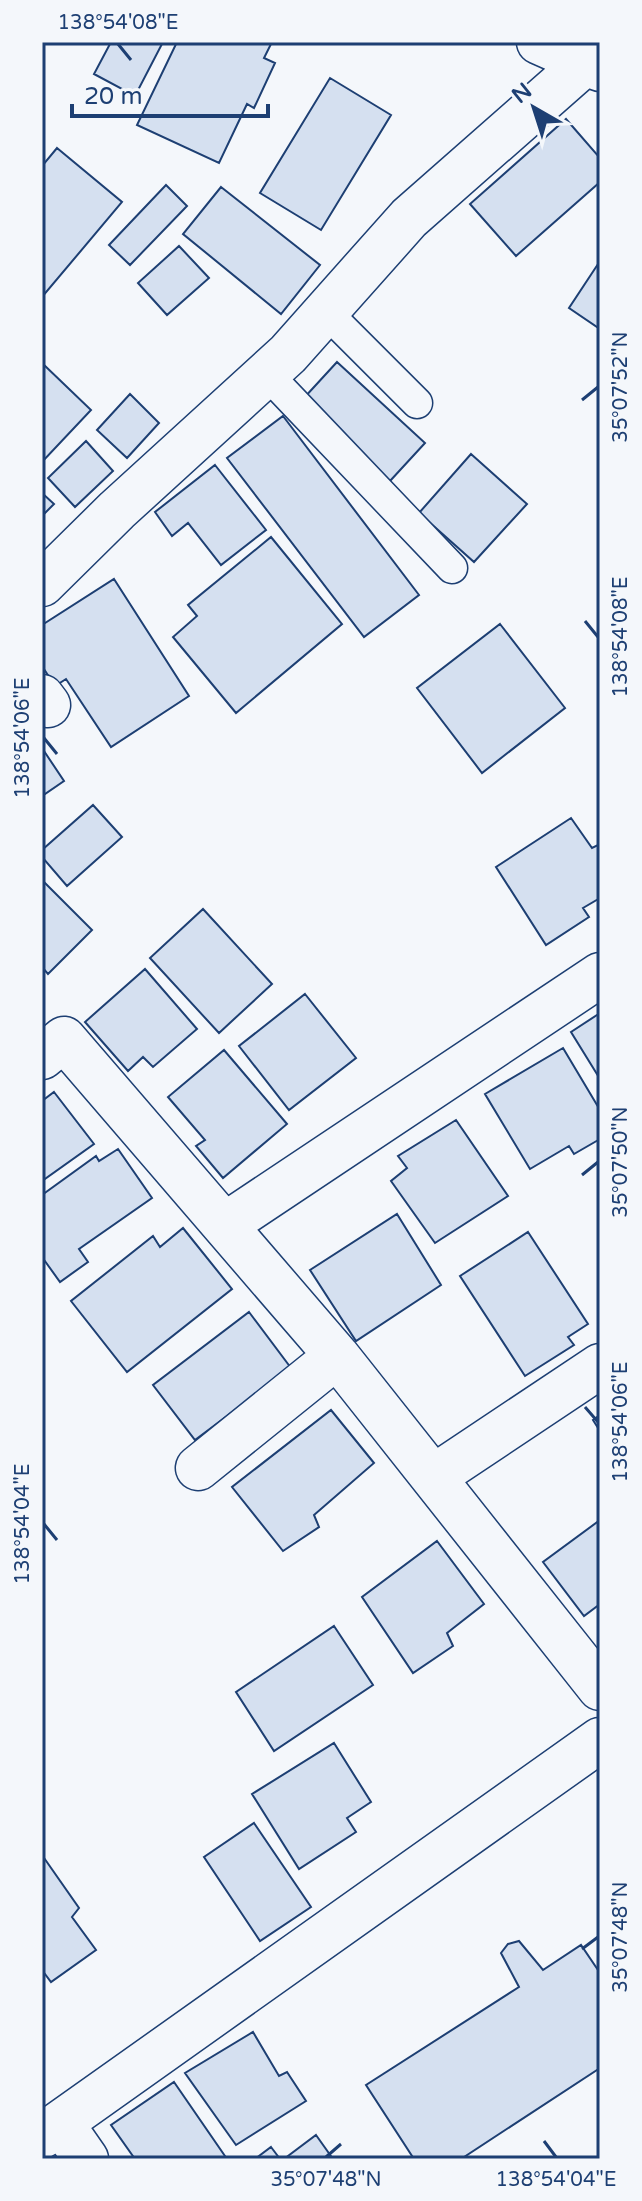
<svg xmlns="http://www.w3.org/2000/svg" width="642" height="2201" viewBox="0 0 642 2201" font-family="'Varela Round',sans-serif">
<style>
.building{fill:#d5e0f0;stroke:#1d3f73;stroke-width:2}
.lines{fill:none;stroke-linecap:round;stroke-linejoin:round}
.service-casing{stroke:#1d3f73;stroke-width:33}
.minor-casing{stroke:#1d3f73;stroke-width:47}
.service{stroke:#f4f7fb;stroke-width:30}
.minor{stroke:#f4f7fb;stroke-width:44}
.ticks{fill:none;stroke:#1d3f73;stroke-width:3}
.neatline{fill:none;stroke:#1d3f73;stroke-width:3}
.ticks-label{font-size:20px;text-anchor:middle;fill:#1d3f73}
</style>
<rect width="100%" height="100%" fill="#f4f7fb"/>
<path class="building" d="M 111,42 L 163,42 L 135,96 L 94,74 Z
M 177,42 L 272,42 L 264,58 L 275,63 L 254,108 L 247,104 L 219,163 L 137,125 Z
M 330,78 L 391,115 L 321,230 L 260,193 Z
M 566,119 L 600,158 L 600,182 L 516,256 L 470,204 Z
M 57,148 L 122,202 L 42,297 L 42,166 Z
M 166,185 L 187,206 L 130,265 L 109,245 Z
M 221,187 L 320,265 L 281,314 L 183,234 Z
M 179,246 L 209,278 L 167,315 L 138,283 Z
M 600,261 L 600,329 L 569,308 Z
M 337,362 L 425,443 L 390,481 L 303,399 Z
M 42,363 L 91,410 L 42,462 Z
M 130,394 L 159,423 L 127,458 L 97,430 Z
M 283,416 L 419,595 L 364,637 L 227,458 Z
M 86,441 L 113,471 L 75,507 L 48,478 Z
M 471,454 L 527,504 L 474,562 L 419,513 Z
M 215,465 L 266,530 L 221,565 L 188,523 L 172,536 L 155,512 Z
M 42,493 L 54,504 L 42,516 Z
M 271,537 L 342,624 L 236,713 L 173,637 L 197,616 L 188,605 Z
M 114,579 L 189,696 L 111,747 L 66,679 L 55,686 L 42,666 L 42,625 Z
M 500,624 L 565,708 L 482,773 L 417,688 Z
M 42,748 L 64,781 L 42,796 Z
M 93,805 L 122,837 L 67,886 L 42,857 L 42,850 Z
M 571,818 L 592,848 L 600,844 L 600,898 L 583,908 L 589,917 L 546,945 L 496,867 Z
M 42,880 L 92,930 L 48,974 L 42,967 Z
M 203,909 L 272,984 L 219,1033 L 150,958 Z
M 145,969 L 197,1029 L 153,1067 L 143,1057 L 128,1071 L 85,1022 Z
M 305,994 L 356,1058 L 289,1110 L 239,1046 Z
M 600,1013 L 600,1079 L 571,1032 Z
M 563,1048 L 600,1110 L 600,1139 L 574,1154 L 569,1146 L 530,1169 L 485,1094 Z
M 224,1050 L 287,1124 L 223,1178 L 196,1146 L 205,1140 L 168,1097 Z
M 54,1092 L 94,1144 L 42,1181 L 42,1101 Z
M 456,1120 L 508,1196 L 435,1243 L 391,1181 L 407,1168 L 398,1156 Z
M 118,1149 L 152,1198 L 79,1249 L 88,1262 L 60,1282 L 42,1257 L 42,1195 L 96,1156 L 99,1161 Z
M 397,1214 L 441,1285 L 356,1341 L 310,1270 Z
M 183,1228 L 232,1289 L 127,1372 L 71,1301 L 153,1236 L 160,1247 Z
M 528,1232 L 588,1324 L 568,1337 L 574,1345 L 525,1376 L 460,1276 Z
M 249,1312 L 291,1368 L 195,1440 L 153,1385 Z
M 331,1410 L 374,1463 L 314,1515 L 319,1527 L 283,1551 L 232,1487 Z
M 600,1415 L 600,1431 L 593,1420 Z
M 600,1520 L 600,1604 L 584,1616 L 543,1562 Z
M 437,1541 L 484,1604 L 447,1633 L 453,1646 L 413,1673 L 362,1597 Z
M 334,1626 L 373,1685 L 274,1751 L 236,1692 Z
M 334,1743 L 371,1802 L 347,1818 L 356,1832 L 299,1869 L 252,1794 Z
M 254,1823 L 311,1907 L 260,1941 L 204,1857 Z
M 42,1855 L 79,1908 L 72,1917 L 96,1950 L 51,1982 L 42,1970 Z
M 519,1941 L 543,1970 L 581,1945 L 600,1973 L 600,2068 L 461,2159 L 414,2159 L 366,2085 L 519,1987 L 501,1953 L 508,1944 Z
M 253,2032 L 279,2076 L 287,2072 L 306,2101 L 236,2145 L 185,2073 Z
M 174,2082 L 227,2159 L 135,2159 L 111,2125 Z
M 316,2135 L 333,2159 L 284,2159 Z
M 271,2147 L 280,2159 L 255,2159 Z"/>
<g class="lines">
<g class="service-casing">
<path id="service" d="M 325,311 L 417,403
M 266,373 L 452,568"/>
</g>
<g class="minor-casing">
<path id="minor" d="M 539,42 L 600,69
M 42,584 L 117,510 L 288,354 L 409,218 L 585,63
M 42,697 L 48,705
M 42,1057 L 64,1039 L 337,1356 L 600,1688
M 225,1225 L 600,975
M 198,1468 L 337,1356
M 435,1476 L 600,1366
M 61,2123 L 86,2159
M 42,2136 L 600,1740"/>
</g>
<use href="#service" class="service"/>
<use href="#minor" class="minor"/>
</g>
<path class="ticks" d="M 118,44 L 131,60M 582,400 L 598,387M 585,621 L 598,637M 44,738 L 57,754M 582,1175 L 598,1162M 585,1407 L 598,1422M 44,1524 L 57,1540M 582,1949 L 598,1937M 544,2141 L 556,2157M 326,2157 L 341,2144"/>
<rect width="642" height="2201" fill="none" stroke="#f4f7fb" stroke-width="88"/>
<g transform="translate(534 108) rotate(321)" stroke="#f4f7fb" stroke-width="6" paint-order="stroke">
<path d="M0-6L14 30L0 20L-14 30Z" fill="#1d3f73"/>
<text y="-12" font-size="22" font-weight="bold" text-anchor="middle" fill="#1d3f73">N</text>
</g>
<path d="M72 104v12h196v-12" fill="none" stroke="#1d3f73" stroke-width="4"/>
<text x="84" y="104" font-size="24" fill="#1d3f73" stroke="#f4f7fb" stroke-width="6" paint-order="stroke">20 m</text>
<rect x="44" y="44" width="554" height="2113" class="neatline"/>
<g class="ticks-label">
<text x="118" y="29">138°54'08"E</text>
<text transform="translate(620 387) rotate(-90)" y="7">35°07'52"N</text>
<text transform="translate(620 637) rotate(-90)" y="7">138°54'08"E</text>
<text transform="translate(22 738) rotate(-90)" y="7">138°54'06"E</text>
<text transform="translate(620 1162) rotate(-90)" y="7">35°07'50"N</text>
<text transform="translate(620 1422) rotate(-90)" y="7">138°54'06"E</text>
<text transform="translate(22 1524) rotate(-90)" y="7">138°54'04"E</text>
<text transform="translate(620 1937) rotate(-90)" y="7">35°07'48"N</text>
<text x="326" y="2186">35°07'48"N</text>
<text x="556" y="2186">138°54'04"E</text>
</g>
</svg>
